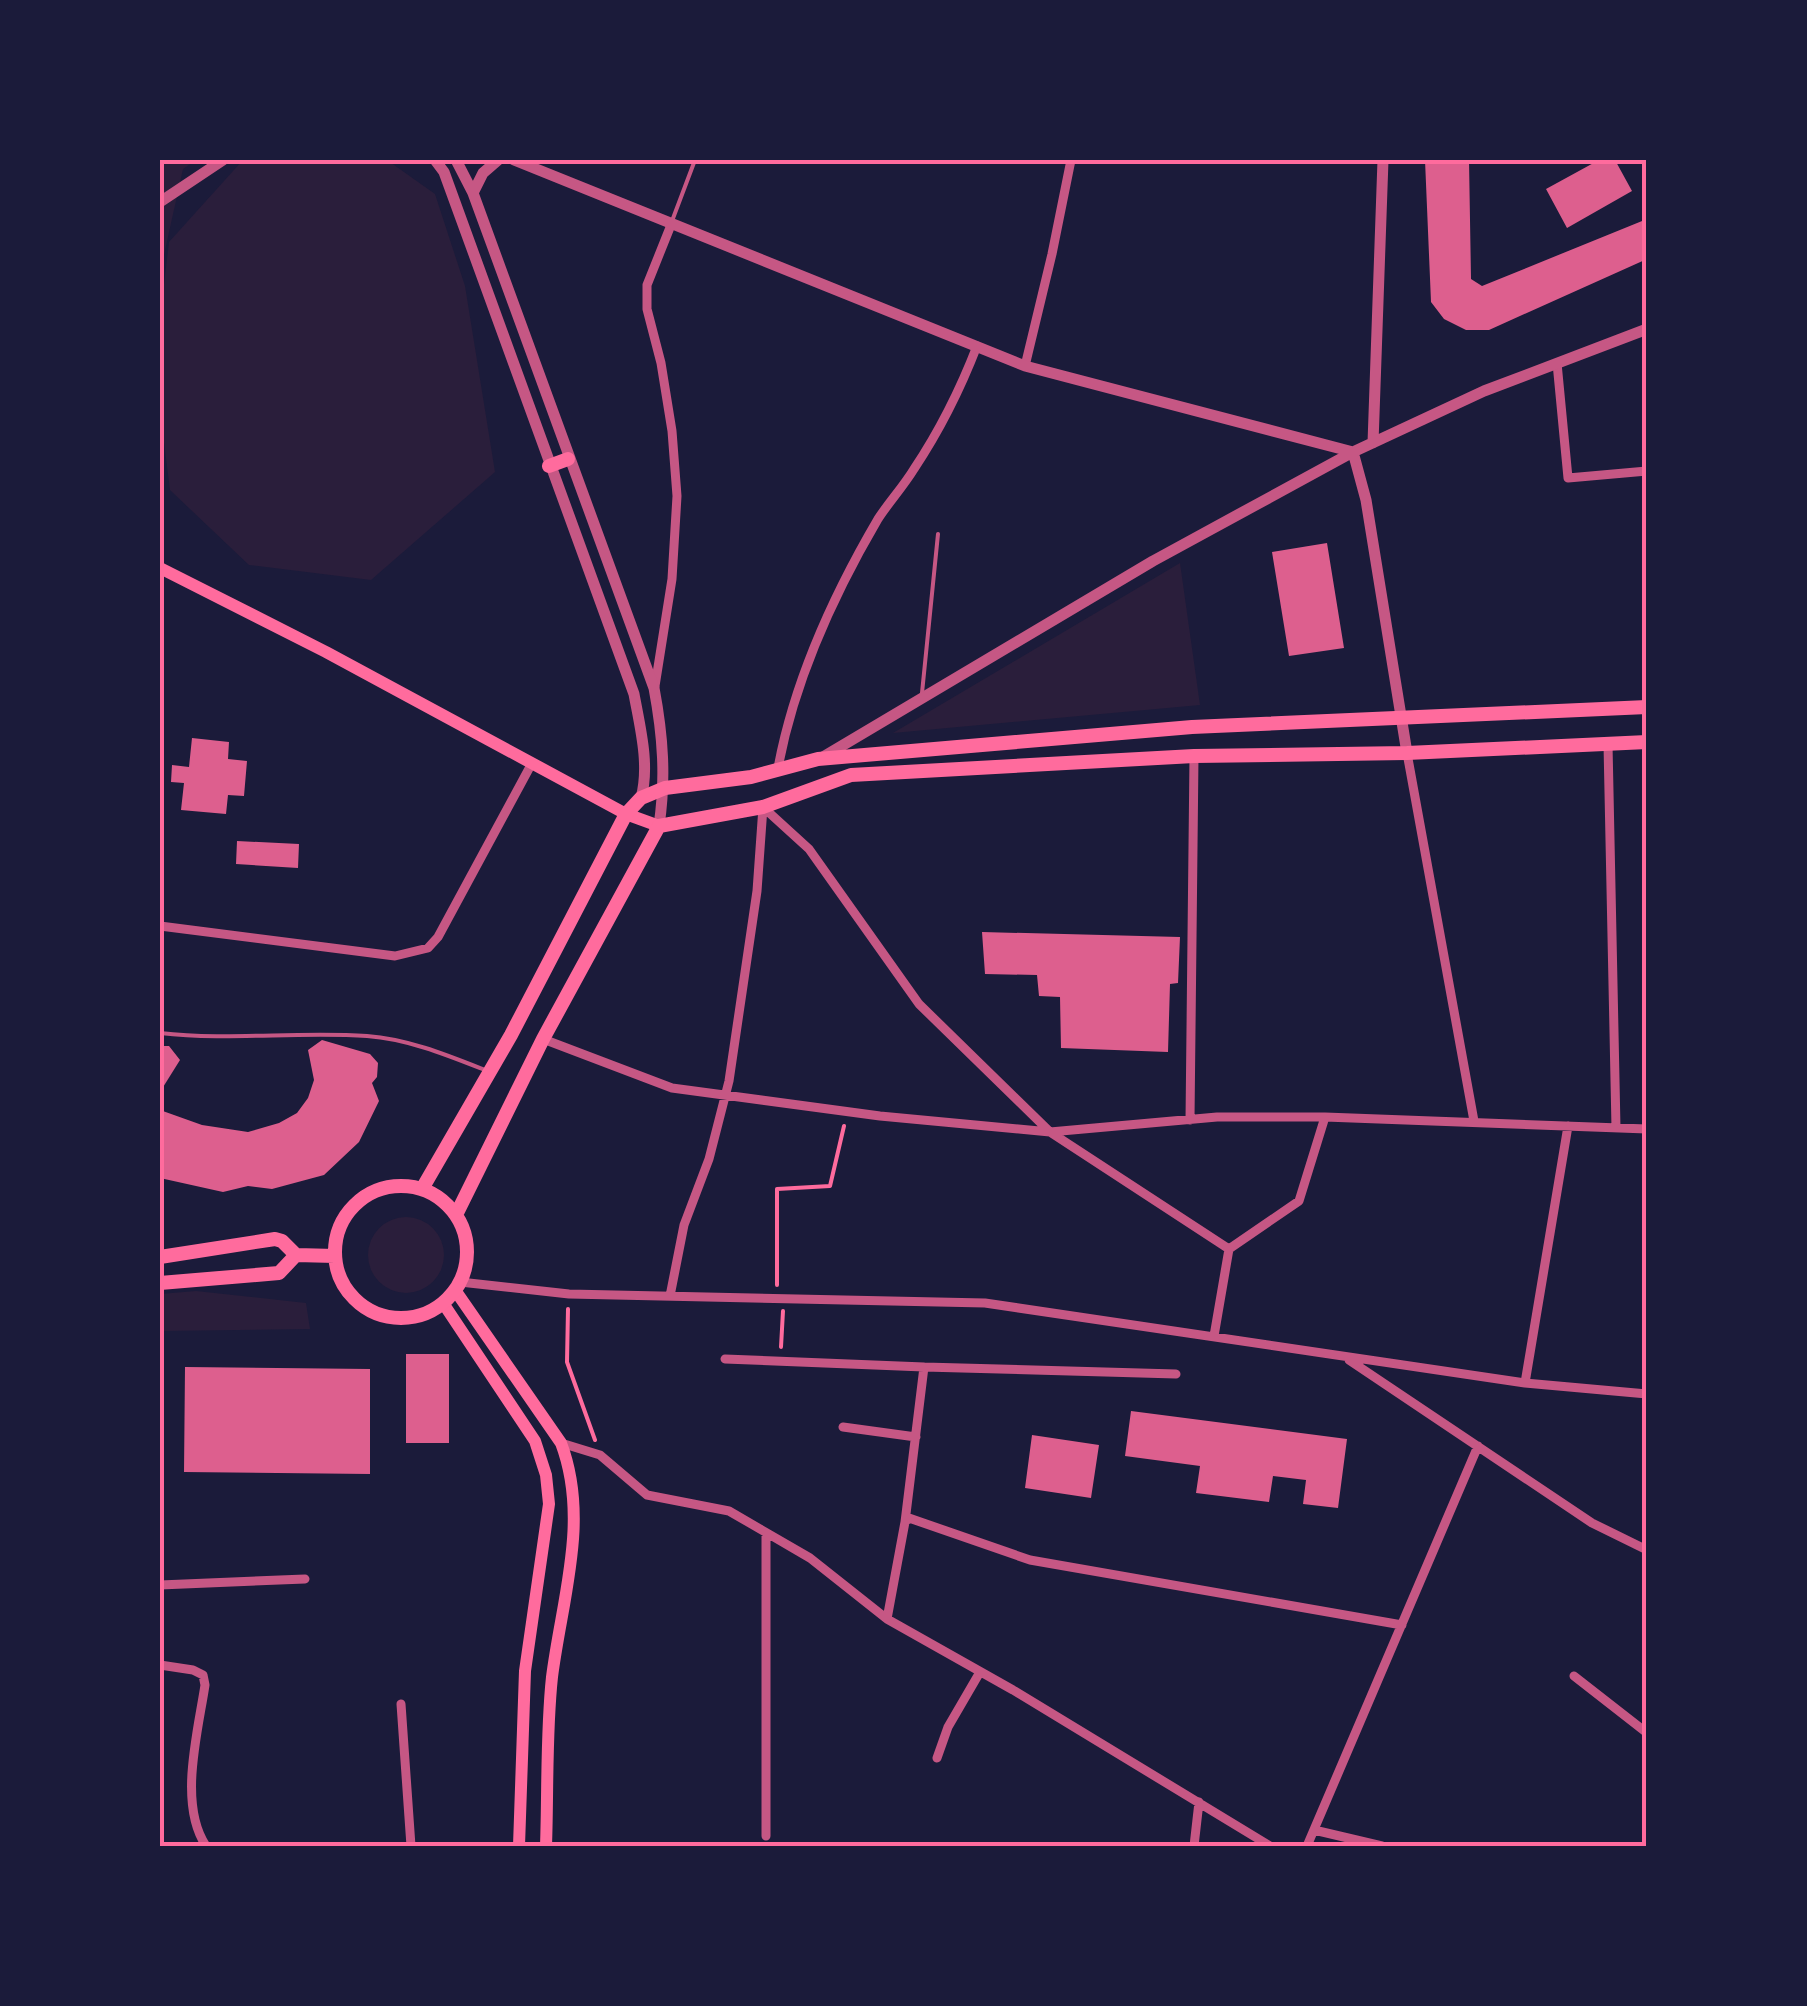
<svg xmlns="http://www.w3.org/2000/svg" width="1807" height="2006" viewBox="0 0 1807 2006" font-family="Arial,sans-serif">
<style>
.green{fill:#2a1e3b}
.building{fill:#dd5f8e}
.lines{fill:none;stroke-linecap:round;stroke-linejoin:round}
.path{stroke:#ff6b9d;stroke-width:4}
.service{stroke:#c65784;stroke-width:4}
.minor{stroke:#c65784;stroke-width:9}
.tertiary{stroke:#c65784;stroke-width:11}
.secondary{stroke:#ff6b9d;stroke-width:12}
.primary{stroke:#ff6b9d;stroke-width:14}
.trunk{stroke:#ff6b9d;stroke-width:14}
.neatline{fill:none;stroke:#ff6b9d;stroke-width:4}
</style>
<rect width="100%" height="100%" fill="#1b1b3a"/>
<path class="green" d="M 160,160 L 196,160 L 183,169 L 160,273 Z
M 243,160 L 387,160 L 435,194 L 465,286 L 495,472 L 371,580 L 249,565 L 170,490 L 160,411 L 160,318 L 169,242 Z
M 1180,563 L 1200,705 L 893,733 Z
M368 1255a38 38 0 1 1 76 0a38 38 0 1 1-76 0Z
M 196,1291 L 306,1303 L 310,1329 L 160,1331 L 160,1294 Z"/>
<path class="building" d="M 1425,160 L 1469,160 L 1471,279 L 1482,286 L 1647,219 L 1647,259 L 1489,330 L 1466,330 L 1444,319 L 1431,302 Z
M 1599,160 L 1615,160 L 1632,191 L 1567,228 L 1546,189 Z
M 1327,543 L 1344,648 L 1289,656 L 1272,552 Z
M 192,738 L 229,742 L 228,759 L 247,761 L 244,796 L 228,795 L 226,814 L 181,810 L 184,783 L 171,782 L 172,765 L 189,767 Z
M 237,841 L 299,844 L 298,868 L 236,864 Z
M 982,932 L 1180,937 L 1178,983 L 1170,984 L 1168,1052 L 1061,1048 L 1060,997 L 1039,996 L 1037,975 L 985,974 Z
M 322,1040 L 370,1054 L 378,1063 L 377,1077 L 372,1083 L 379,1101 L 359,1142 L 324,1175 L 272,1189 L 248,1186 L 223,1192 L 160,1178 L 160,1110 L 202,1125 L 248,1132 L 279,1123 L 297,1113 L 308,1098 L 314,1080 L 308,1050 Z
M 160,1046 L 169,1046 L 180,1060 L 160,1092 Z
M 406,1354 L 449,1354 L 449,1443 L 406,1443 Z
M 185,1367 L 370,1369 L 370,1474 L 184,1472 Z
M 1131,1411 L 1347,1439 L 1338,1508 L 1303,1504 L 1306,1480 L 1273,1476 L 1269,1502 L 1196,1493 L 1200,1466 L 1125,1456 Z
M 1032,1435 L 1099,1445 L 1091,1498 L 1025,1488 Z"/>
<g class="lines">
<path class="path" d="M 777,1285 L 777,1189 L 830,1186 L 844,1126
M 568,1309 L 567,1362 L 595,1440
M 781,1347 L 783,1311"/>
<path class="service" d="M 672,221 L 695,160
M 922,693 L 938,534
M 160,1033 C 229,1041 298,1031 367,1036 C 408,1039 447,1055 485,1070"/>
<path class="minor" d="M 1557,363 L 1568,478 L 1647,471
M 1025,366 L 1052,254 L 1071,160
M 655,686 L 672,579 L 677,496 L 672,431 L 661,363 L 647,309 L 647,285 L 671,225
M 1608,744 L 1616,1128
M 1407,753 L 1474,1121
M 778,768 C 794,682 834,594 878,519 C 889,502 903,487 914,469 C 940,430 960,390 977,346
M 763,807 L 809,849 L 919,1004 L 1050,1132 L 1229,1249 L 1214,1336
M 160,926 L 395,956 L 428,948 L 438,937 L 532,763
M 543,1039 L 672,1088 L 880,1116 L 1050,1132 L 1217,1117 L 1325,1117 L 1647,1129
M 1190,1120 L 1194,756
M 1229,1249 L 1299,1201 L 1325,1117
M 460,1282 L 569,1294 L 985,1303 L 1525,1383 L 1647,1394
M 670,1296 L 684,1225 L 709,1159 L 729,1081 L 757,891 L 763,807
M 725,1359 L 924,1367
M 1349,1360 L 1592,1523 L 1647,1550
M 1525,1383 L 1568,1126
M 843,1427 L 916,1437
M 561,1443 L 600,1455 L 647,1495 L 729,1511 L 810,1558 L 887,1619 L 1013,1690 L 1270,1846
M 905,1522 L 924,1367 L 1176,1374
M 766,1533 L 766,1836
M 160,1585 L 305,1579
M 887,1619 L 905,1522 L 909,1518 L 1030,1560 L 1402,1625
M 160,1665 L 193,1670 L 203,1675 L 205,1685 C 198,1732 178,1804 206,1846
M 1574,1676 L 1647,1733
M 401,1704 L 411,1846
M 937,1758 L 948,1727 L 980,1672
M 1314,1830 L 1382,1846
M 1194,1846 L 1199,1802
M 1307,1846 L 1478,1446"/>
<path class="tertiary" d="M 435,160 L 444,172 L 634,694 C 640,727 650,765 641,798
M 456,160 L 473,193 L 654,688 C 663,736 666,778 659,826
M 514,160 L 1025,366 L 1353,452 L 1366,500 L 1407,753
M 473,193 L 483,173 L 498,160
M 160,202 L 223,160
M 1373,443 L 1383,160
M 823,757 L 1153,561 L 1353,452 L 1484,391 L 1647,329"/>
<path class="secondary" d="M 160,568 L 326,652 L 626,814 L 659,826
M 455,1290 L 561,1443 C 590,1520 562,1598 552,1677 C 546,1733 548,1790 546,1846
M 443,1303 L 535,1441 L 546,1475 L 549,1504 L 525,1671 L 519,1846"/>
<path class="primary" d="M335 1252a66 66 0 1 1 132 0a66 66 0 1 1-132 0Z
M 422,1189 L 511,1035 L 626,814 L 641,798 L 665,788 L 751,777 L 818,759 L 1192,727 L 1647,707
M 456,1215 L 543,1039 L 659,826 L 763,807 L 851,775 L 1194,756 L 1407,753 L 1647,742
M 160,1257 L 275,1239 L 282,1241 L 296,1255 L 335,1256
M 160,1283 L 279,1273 L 296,1255"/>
<path class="trunk" d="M 549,466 L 568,459"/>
</g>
<rect width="1807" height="2006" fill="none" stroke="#1b1b3a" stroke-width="325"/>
<rect x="162" y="162" width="1482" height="1682" class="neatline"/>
</svg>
